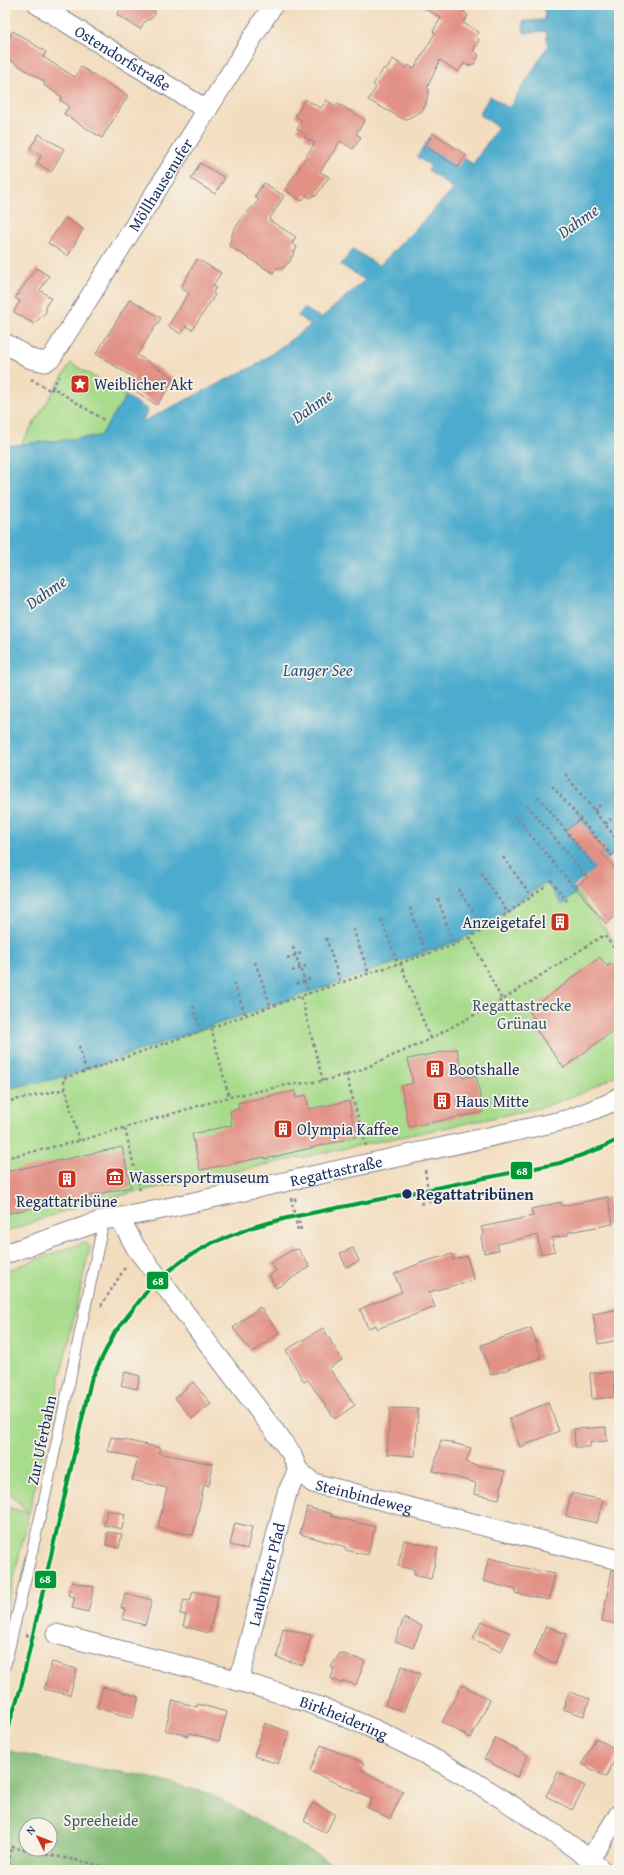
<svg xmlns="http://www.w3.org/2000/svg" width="624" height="1875" viewBox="0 0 624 1875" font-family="'Gentium Book Plus',serif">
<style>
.green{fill:#a7dc8c;stroke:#618675}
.forest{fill:#85bc78;stroke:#50766b;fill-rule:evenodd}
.water{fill:#4eaccd;stroke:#346e96}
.building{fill:#e29185}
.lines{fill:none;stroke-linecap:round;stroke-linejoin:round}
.service-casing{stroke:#87868e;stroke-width:12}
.minor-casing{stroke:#87868e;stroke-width:21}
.path{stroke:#87868e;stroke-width:2.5;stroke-dasharray:3 3;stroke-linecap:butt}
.service{stroke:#fff;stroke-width:10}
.minor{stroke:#fff;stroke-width:19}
.tram-1-casing{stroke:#f7f3e8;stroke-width:7}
.tram-1{stroke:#093;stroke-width:4}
.stop-dot{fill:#1b2f5e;stroke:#f7f3e8;stroke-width:1.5}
.labels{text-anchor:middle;stroke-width:3.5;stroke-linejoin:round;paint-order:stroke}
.street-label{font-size:16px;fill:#1b2f5e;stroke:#f7f3e8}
.poi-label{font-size:16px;fill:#1b2f5e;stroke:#f7f3e8;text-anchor:start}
.park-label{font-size:16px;fill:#3e5a6a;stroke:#f7f3e8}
.stop-label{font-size:16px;font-weight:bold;fill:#1b2f5e;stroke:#f7f3e8;text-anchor:start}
.water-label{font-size:17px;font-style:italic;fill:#2a547f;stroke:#f7f3e8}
.line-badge{stroke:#f7f3e8;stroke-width:1.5}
.badge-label{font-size:11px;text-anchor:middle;font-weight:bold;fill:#fff}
</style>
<rect width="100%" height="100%" fill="#f7f3e8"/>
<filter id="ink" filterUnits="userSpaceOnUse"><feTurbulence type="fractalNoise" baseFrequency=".025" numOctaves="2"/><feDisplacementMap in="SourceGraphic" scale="8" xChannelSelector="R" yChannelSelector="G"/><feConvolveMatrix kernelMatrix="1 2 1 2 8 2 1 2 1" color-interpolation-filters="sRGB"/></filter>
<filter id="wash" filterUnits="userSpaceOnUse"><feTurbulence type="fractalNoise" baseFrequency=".012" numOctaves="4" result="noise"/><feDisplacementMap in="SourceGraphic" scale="16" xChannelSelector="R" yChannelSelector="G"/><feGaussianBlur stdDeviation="0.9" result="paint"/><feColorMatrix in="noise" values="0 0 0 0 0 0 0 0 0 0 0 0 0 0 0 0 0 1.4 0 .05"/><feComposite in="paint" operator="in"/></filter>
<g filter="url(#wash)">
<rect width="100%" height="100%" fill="#f3ddbf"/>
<path class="green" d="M 71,363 L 126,396 L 100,436 L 21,444 Z
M 546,882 L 562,904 L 577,892 L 619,948 L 619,1074 L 582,1093 L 540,1108 L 140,1191 L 85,1204 L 5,1232 L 5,1089 L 55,1079 L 86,1069 L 458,941 L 484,927 Z
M 85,1242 L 90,1247 L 5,1617 L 5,1507 L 29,1513 L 5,1488 L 10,1413 L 5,1411 L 5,1271 Z"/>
<path class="forest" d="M 5,1750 L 63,1763 L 140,1775 L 210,1794 L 344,1870 L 5,1870 ZM 26,1825 L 50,1825 L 50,1849 L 26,1849 Z"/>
<path class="water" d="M 544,5 L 619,5 L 619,855 L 615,859 L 611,856 L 573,886 L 577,892 L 562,905 L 546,882 L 484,927 L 458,941 L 86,1069 L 55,1079 L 5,1089 L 5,446 L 100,436 L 126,396 L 148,410 L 142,422 L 256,365 L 311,325 L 298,316 L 304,308 L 321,318 L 365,280 L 341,265 L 353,249 L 379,266 L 454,189 L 428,170 L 431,166 L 417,157 L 430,137 L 473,164 L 498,127 L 479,114 L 490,96 L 509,108 L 548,46 L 546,31 L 524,33 L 523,21 L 545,20 Z"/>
<g id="blocks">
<path class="building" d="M 123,5 L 154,5 L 155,14 L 152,18 L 145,21 L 140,29 L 117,15 Z
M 420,5 L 468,5 L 464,12 L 468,15 L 463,23 L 479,32 L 476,37 L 479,40 L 473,51 L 479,55 L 474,64 L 468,66 L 464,63 L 458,72 L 440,60 L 427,88 L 429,89 L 426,104 L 422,111 L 405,120 L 368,100 L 376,88 L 373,85 L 384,68 L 387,69 L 393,59 L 407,68 L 408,65 L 414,69 L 435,33 L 433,31 L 441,18 Z
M 13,31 L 46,52 L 43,57 L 75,77 L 81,67 L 128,96 L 102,138 L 64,114 L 69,106 L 60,100 L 62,97 L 44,85 L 45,82 L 5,57 L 5,45 Z
M 305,99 L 321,108 L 327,100 L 335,106 L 337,103 L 365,120 L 356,134 L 361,137 L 353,149 L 340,141 L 320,172 L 329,177 L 316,196 L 313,195 L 311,198 L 306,195 L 302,201 L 285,190 L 315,143 L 304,137 L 306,135 L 297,129 L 302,121 L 295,116 Z
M 433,133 L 466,155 L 458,167 L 425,146 Z
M 39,134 L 64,149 L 51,172 L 37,163 L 41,156 L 30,148 Z
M 200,163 L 225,178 L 215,194 L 191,179 Z
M 264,183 L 284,196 L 269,220 L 296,237 L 292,243 L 297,247 L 290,261 L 283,268 L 277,268 L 273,273 L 229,246 L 233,231 L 243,217 L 259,200 L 254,197 Z
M 65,218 L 83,229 L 68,256 L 48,243 Z
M 197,259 L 221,273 L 213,285 L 216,287 L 213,293 L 215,295 L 192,330 L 186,326 L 181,334 L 168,326 L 189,293 L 181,288 Z
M 36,268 L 49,276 L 40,290 L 51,298 L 46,306 L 46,312 L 34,324 L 14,312 L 20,301 L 15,298 Z
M 130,299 L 161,318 L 137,355 L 174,378 L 157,405 L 129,387 L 134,378 L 96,354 Z
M 579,820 L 606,850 L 602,853 L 619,873 L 619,913 L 606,924 L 575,887 L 596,869 L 566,831 Z
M 600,957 L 607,966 L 612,963 L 619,973 L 619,1026 L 564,1068 L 532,1024 L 536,1021 L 529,1011 Z
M 457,1049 L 463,1078 L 476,1075 L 483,1112 L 409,1127 L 401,1086 L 413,1083 L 408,1059 Z
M 295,1091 L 296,1098 L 306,1095 L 309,1109 L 349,1101 L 356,1137 L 265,1159 L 265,1157 L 200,1170 L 192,1134 L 232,1125 L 230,1111 L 239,1109 L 238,1103 Z
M 122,1147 L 131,1187 L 5,1214 L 5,1172 Z
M 608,1197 L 613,1224 L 568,1232 L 568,1235 L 552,1238 L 555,1251 L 541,1254 L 537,1235 L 497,1244 L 499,1250 L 484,1253 L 481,1237 L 484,1235 L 481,1227 L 533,1216 L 531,1209 L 540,1207 L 561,1202 L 562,1206 Z
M 353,1248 L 359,1261 L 346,1267 L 340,1253 Z
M 298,1249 L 310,1267 L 276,1288 L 269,1275 L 276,1271 L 271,1263 L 290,1251 Z
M 452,1254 L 453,1260 L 467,1256 L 474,1280 L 429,1292 L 435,1307 L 377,1329 L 376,1325 L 368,1328 L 360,1309 L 402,1292 L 394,1274 L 423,1262 Z
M 260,1307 L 279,1333 L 252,1353 L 233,1328 Z
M 619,1309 L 619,1340 L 598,1344 L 593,1314 Z
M 323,1328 L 342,1360 L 329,1368 L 355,1405 L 335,1419 L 308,1380 L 304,1382 L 286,1350 Z
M 531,1328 L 541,1358 L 491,1375 L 481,1345 Z
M 125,1372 L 140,1376 L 137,1389 L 121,1385 Z
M 614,1372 L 615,1397 L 592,1399 L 590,1373 Z
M 193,1382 L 211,1404 L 192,1419 L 175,1398 Z
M 548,1403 L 559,1431 L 520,1447 L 509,1418 Z
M 390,1408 L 418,1409 L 415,1456 L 387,1454 Z
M 606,1427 L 607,1441 L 590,1442 L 590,1447 L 575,1447 L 574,1429 Z
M 111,1437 L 161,1448 L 159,1453 L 213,1464 L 209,1486 L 204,1485 L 193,1535 L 158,1528 L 167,1488 L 132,1480 L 138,1458 L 107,1451 Z
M 441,1440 L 471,1448 L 466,1463 L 505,1471 L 499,1499 L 474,1494 L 476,1483 L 433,1471 Z
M 571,1493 L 603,1500 L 597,1523 L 566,1516 Z
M 307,1507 L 332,1514 L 331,1516 L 375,1527 L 368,1555 L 345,1550 L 346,1547 L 300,1534 Z
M 107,1510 L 125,1514 L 122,1529 L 104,1525 Z
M 235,1523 L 252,1527 L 247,1549 L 230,1545 Z
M 108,1532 L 122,1534 L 119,1548 L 106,1545 Z
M 404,1540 L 438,1548 L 431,1579 L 414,1575 L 415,1570 L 398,1566 Z
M 489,1558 L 510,1563 L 510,1565 L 555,1574 L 549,1600 L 515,1593 L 516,1590 L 483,1581 Z
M 612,1570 L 619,1571 L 619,1616 L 616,1624 L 602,1621 Z
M 72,1582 L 94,1587 L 88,1612 L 72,1608 L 75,1597 L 68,1595 Z
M 193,1591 L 218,1597 L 209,1633 L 183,1626 L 186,1615 L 180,1614 L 184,1600 L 190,1601 Z
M 125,1593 L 152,1600 L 145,1625 L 122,1619 L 125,1609 L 121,1608 Z
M 404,1618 L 422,1626 L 413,1648 L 395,1641 Z
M 481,1621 L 510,1633 L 501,1652 L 473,1639 Z
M 546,1626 L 566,1634 L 555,1663 L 534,1655 Z
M 283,1628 L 311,1635 L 303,1665 L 277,1658 Z
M 340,1653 L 365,1661 L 356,1685 L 344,1681 L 341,1683 L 331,1679 L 334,1668 L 331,1667 Z
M 52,1662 L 77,1669 L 70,1695 L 44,1689 Z
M 402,1666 L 420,1674 L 403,1712 L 385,1705 Z
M 462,1685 L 490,1700 L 471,1738 L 442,1722 Z
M 103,1687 L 139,1697 L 133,1718 L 97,1708 Z
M 569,1692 L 590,1699 L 584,1716 L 563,1709 Z
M 173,1700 L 197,1707 L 198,1704 L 227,1712 L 219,1741 L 189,1733 L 188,1736 L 165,1730 Z
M 265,1723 L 289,1732 L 278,1764 L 254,1756 Z
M 496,1738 L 528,1756 L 517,1777 L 484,1759 Z
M 596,1738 L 619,1751 L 606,1777 L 582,1764 Z
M 321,1745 L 364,1763 L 361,1770 L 403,1792 L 390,1819 L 368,1808 L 372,1799 L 310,1771 Z
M 558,1772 L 585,1786 L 572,1810 L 546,1796 Z
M 313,1803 L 335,1814 L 326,1833 L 304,1821 Z"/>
</g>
</g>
<g filter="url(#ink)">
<use href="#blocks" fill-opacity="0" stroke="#87868e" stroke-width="1"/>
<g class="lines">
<g class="service-casing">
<path id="service" d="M 5,1666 L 46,1492 L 104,1220"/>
</g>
<g class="minor-casing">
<g id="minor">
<path id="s1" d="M 38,5 L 207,110"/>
<path id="s2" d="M 5,343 L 31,359 L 45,362 L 52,357 L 273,5"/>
<path id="s3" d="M 118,1219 L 124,1226 L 136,1248 L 291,1453 L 298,1470 L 313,1483 L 619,1560"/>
<path id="s4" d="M 5,1254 L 104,1220 L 144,1213 L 570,1119 L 610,1103 L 619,1097"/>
<path id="s5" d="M 56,1634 C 139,1656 225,1674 306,1702 C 386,1730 464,1772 534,1820 C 557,1836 581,1851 602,1870"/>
<path id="s6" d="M 239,1681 L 287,1493 L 298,1470"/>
<path d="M 589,1858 L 598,1847 L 619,1814"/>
</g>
</g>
<path class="path" d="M 31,379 L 51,391 L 52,388 L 55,389 L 104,420
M 52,388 L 59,376
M 565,774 L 619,842
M 552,786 L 612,856
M 538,796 L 596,868
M 527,805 L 586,876
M 594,811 L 600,805
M 514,815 L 573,886
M 605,824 L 611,819
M 503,857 L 530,894
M 481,873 L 508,913
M 551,880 L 567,901
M 458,889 L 485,929
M 438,899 L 454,945
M 410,908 L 426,954
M 381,919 L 398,964
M 353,929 L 369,974
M 470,937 L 502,1000
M 326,938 L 341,984
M 293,947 L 309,994
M 287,958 L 304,952
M 255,962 L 271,1007
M 400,963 L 430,1038
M 292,971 L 309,965
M 234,983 L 246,1016
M 296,984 L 313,978
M 193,1006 L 201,1031
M 211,1028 L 229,1097 L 287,1085 L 323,1081 L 358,1071 L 424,1042 L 502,1000 L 604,935 L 619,954
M 79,1046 L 86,1071
M 346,1074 L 366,1146
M 323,1081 L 301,996 L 454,945 L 485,929 L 545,886
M 5,1102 L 66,1089
M 125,1129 L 140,1191
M 79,1141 L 63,1078 L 86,1071 L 301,996
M 5,1158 L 79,1141 L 229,1097
M 425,1170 L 430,1203
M 420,1196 L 422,1205
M 291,1198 L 298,1231
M 295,1198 L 296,1204
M 299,1221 L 301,1230
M 101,1306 L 126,1266
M 26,1635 L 38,1638
M 5,1849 L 11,1847 L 124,1870
M 8,1870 L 11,1847"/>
<use href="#service" class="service"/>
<use href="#minor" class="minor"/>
<g class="tram-1-casing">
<path id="tram-1" d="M 5,1737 L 21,1687 L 91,1380 L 115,1332 L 148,1290 L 167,1272 L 189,1256 L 212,1243 L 253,1227 L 287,1218 L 560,1163 L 601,1148 L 619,1139"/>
</g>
<use href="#tram-1" class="tram-1"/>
</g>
</g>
<defs>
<g id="sight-square" transform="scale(1)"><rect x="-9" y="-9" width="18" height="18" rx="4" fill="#c8321e" stroke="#f7f3e8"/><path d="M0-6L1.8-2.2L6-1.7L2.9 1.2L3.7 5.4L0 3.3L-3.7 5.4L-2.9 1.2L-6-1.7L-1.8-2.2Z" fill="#fff"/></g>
<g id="building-square" transform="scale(1)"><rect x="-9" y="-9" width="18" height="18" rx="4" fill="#c8321e" stroke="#f7f3e8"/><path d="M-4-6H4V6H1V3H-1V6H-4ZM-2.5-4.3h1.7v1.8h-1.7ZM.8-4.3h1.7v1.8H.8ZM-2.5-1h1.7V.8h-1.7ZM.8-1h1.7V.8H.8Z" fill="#fff"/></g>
<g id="museum-square" transform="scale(1)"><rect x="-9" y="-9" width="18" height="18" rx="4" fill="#c8321e" stroke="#f7f3e8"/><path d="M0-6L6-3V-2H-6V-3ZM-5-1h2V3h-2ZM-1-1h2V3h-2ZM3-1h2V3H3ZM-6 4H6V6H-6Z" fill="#fff"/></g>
</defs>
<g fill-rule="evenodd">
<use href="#sight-square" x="80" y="384"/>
<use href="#building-square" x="560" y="922"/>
<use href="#building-square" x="435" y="1069"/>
<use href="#building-square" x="442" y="1101"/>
<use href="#building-square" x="283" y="1129"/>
<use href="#museum-square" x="115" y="1177"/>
<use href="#building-square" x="67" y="1179"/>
</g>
<circle class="stop-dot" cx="407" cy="1194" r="5.5"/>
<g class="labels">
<g class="street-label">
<text dy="6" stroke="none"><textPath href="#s1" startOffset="100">Ostendorfstraße</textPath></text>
<text dy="6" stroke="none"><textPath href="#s2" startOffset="257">Möllhausenufer</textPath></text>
<text dy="6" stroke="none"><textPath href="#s4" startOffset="342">Regattastraße</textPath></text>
<text transform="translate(41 1440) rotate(-78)" y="6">Zur Uferbahn</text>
<text dy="6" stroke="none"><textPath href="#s3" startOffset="382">Steinbindeweg</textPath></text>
<text dy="6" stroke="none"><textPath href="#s6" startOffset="110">Laubnitzer Pfad</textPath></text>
<text dy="6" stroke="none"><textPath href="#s5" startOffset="300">Birkheidering</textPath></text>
</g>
<g class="poi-label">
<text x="94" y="390">Weiblicher Akt</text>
<text x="546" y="928" text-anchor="end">Anzeigetafel</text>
<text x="449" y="1075">Bootshalle</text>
<text x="456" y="1107">Haus Mitte</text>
<text x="297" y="1135">Olympia Kaffee</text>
<text x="129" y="1183">Wassersportmuseum</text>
<text x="67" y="1207" text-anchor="middle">Regattatribüne</text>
</g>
<g class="park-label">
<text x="522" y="1011">Regattastrecke<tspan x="522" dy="18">Grünau</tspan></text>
<text x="101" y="1826">Spreeheide</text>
</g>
<g class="stop-label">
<text x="416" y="1200">Regattatribünen</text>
</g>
<g class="water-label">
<text transform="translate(578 221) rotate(-35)" y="6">Dahme</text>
<text transform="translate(312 406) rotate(-35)" y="6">Dahme</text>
<text transform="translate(46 592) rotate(-35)" y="6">Dahme</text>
<text x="318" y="676">Langer See</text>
</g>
</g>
<g class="line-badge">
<rect x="510" y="1161" width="23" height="19" rx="4" fill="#093"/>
<rect x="146" y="1271" width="23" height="19" rx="4" fill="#093"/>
<rect x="34" y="1570" width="23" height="19" rx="4" fill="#093"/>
</g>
<g class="badge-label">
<text x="522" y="1175">68</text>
<text x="158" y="1285">68</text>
<text x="45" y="1583">68</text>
</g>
<rect width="624" height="1875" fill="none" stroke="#f7f3e8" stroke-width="20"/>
<g transform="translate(38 1837) rotate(313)"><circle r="19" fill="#f7f3e8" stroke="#9fa5b1"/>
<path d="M0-3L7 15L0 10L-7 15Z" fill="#c8321e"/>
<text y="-6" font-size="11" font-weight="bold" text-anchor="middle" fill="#1b2f5e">N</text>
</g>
</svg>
